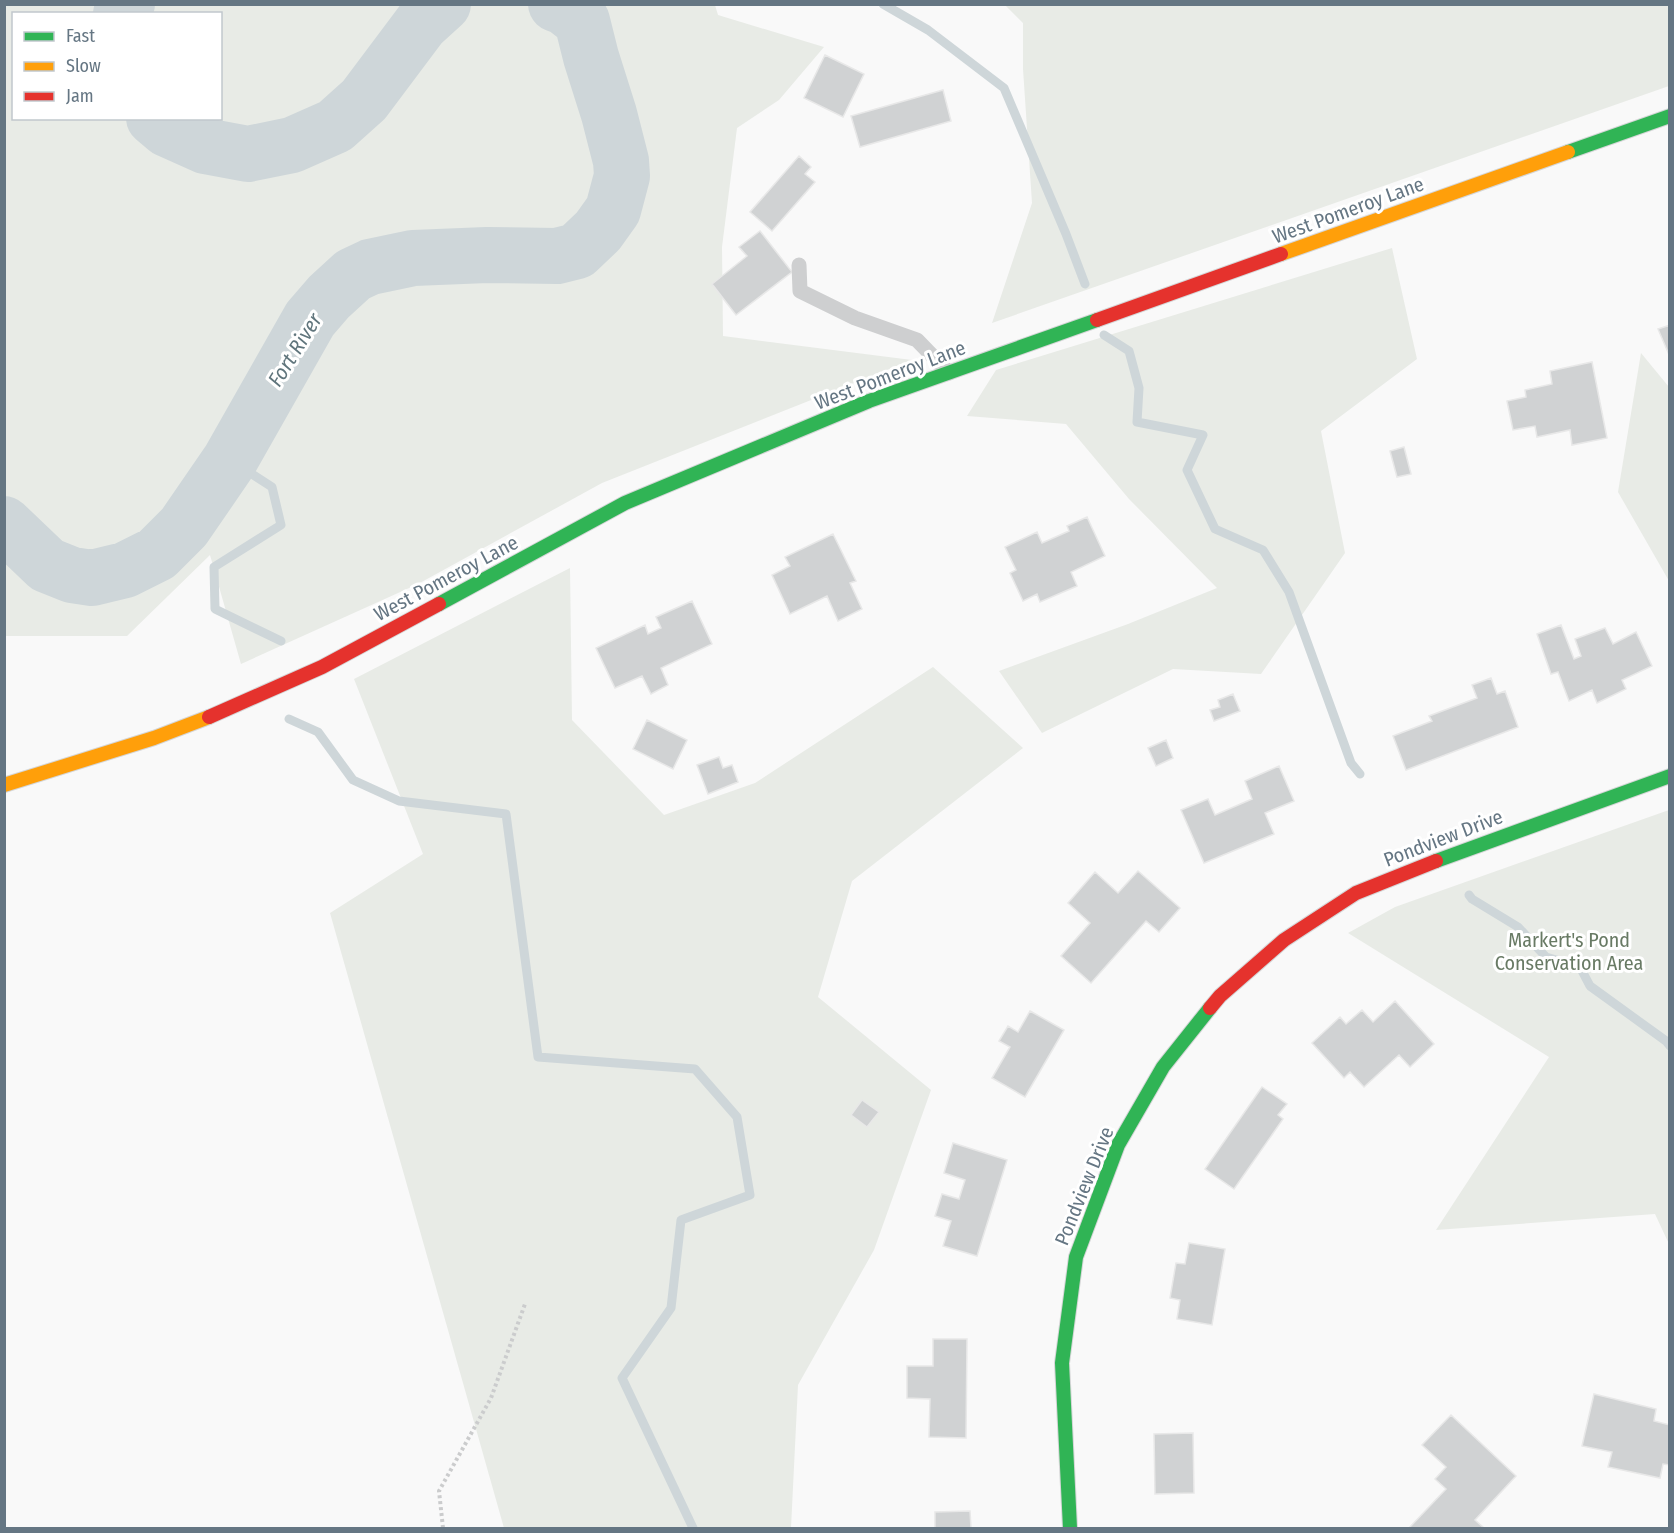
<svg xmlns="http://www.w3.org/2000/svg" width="1674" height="1533" viewBox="0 0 1674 1533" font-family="'Fira Sans Condensed',sans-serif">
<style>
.green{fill:#e8ebe6;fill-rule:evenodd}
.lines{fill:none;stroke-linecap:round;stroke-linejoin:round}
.stream{stroke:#ced6d9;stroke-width:9}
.river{stroke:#ced6d9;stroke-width:56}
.building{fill:#d0d2d3;stroke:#e8e8e8;stroke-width:1.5}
.fast-casing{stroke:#d5d6d7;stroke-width:16}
.slow-casing{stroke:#d5d6d7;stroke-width:16}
.jam-casing{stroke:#d5d6d7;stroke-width:16}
.path{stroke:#cbcccd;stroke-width:4;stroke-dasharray:3 3;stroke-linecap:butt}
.lane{stroke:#cecfd0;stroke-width:15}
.fast{stroke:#30b455;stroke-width:14}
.slow{stroke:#ff9f0a;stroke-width:14}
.jam{stroke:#e5322d;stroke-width:14}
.labels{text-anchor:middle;stroke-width:6;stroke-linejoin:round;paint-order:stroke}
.street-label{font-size:20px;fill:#657683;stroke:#fff}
.park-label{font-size:20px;fill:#687a64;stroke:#fff}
.water-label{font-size:21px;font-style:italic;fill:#60757c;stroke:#fff}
</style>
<rect width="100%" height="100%" fill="#f9f9f9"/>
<path class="green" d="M 4,5 L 715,5 L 718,15 L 824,47 L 779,100 L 737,128 L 722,247 L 723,336 L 912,360 L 602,483 L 418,584 L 241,664 L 210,555 L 127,636 L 5,636 ZM 14,14 L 220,14 L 220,118 L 14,118 Z
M 1005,5 L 1669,5 L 1669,86 L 992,323 L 1032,203 L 1023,69 L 1023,23 Z
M 1392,248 L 1417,359 L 1321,431 L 1345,553 L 1261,674 L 1173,669 L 1042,733 L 999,671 L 1128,624 L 1217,588 L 1129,499 L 1066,424 L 967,416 L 996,370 Z
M 1641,353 L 1669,387 L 1669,581 L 1618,492 Z
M 570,568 L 572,720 L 664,815 L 755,783 L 933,667 L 1023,748 L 852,881 L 818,997 L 931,1090 L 874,1250 L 798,1385 L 791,1528 L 504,1528 L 330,913 L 423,854 L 354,679 Z
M 1669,810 L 1669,1244 L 1655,1214 L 1436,1230 L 1549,1057 L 1348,933 L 1395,907 Z"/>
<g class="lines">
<path class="stream" d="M 883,4 L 928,30 L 1004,88 L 1066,234 L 1085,284
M 1104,335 L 1129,351 L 1139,388 L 1137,422 L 1203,435 L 1187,470 L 1215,529 L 1263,550 L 1289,592 L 1351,763 L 1360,774
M 230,460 L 272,487 L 281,525 L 214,567 L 215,609 L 281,641
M 289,719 L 318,732 L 353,780 L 399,801 L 506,814 L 538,1057 L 695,1069 L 737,1117 L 750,1195 L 681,1220 L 671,1308 L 622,1378 L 693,1528
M 1469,895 L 1472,899 L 1518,927 L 1546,957 L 1580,967 L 1590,986 L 1666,1041 L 1670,1046"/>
<path class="river" d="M 121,14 L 122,10 L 127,4
M 154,118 L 167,129 L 205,146 L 248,154 L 292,145 L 335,126 L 364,100 L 421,24 L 443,4
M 4,524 L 47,565 L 72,575 L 92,578 L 125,570 L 157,554 L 184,527 L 230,460 L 310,319 L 329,297 L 353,275 L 370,267 L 413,258 L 487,255 L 557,256 L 577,251 L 598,231 L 613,210 L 622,176 L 621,161 L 609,114 L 591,57 L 582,21 L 564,7 L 556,4"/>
</g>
<path class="building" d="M 825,55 L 864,74 L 843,117 L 804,98 Z
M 943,90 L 951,121 L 860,147 L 851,116 Z
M 799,156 L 811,167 L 805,174 L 815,182 L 772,231 L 750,212 Z
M 760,231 L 792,272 L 736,315 L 712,284 L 747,256 L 739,247 Z
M 1670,325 L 1670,357 L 1658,329 Z
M 1592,362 L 1607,438 L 1572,445 L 1570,430 L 1537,437 L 1535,426 L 1513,430 L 1507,401 L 1526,397 L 1525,390 L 1552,384 L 1550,371 Z
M 1404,447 L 1411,474 L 1397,477 L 1390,451 Z
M 1087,517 L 1105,556 L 1071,572 L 1077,586 L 1040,602 L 1037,594 L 1023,601 L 1010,573 L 1016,570 L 1005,547 L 1037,532 L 1042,543 L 1069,531 L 1067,526 Z
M 833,534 L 856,581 L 850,583 L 862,609 L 838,621 L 827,596 L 790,614 L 772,575 L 790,566 L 785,557 Z
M 692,601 L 712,644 L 661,668 L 668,685 L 651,694 L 642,676 L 615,688 L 596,648 L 645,625 L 648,634 L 661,628 L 656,617 Z
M 1561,625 L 1574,659 L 1581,656 L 1575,639 L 1605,628 L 1613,644 L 1636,632 L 1652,666 L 1622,680 L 1626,689 L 1597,703 L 1592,690 L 1569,701 L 1558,672 L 1551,674 L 1537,634 Z
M 1491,678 L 1497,694 L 1505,691 L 1518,727 L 1406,770 L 1393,736 L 1432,721 L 1429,716 L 1477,698 L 1472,685 Z
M 1233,694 L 1240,711 L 1214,721 L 1210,710 L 1220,707 L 1218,700 Z
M 647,720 L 687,740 L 673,769 L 633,749 Z
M 1166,740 L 1173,758 L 1156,766 L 1148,748 Z
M 719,757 L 723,768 L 732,765 L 738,782 L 708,794 L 697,765 Z
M 1279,766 L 1294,801 L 1265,813 L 1274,834 L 1204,863 L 1181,810 L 1208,799 L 1215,815 L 1252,799 L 1245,781 Z
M 1138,871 L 1180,908 L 1159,932 L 1146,921 L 1091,983 L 1061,956 L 1090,923 L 1068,903 L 1095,872 L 1118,893 Z
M 1395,1001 L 1434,1044 L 1410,1067 L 1399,1055 L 1364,1087 L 1350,1072 L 1344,1078 L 1312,1043 L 1340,1017 L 1346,1024 L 1362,1010 L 1373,1022 Z
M 1030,1011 L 1064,1030 L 1025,1097 L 992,1078 L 1010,1047 L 999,1041 L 1008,1026 L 1018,1032 Z
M 1262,1087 L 1287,1104 L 1278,1115 L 1283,1119 L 1234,1189 L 1205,1169 Z
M 862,1100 L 879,1112 L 867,1127 L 851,1115 Z
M 953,1143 L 1007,1160 L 977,1256 L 943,1246 L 951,1221 L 935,1216 L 942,1194 L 959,1199 L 965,1180 L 944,1173 Z
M 1189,1243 L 1225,1249 L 1212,1325 L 1177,1319 L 1180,1300 L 1170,1298 L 1176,1263 L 1185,1264 Z
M 933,1339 L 967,1339 L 966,1438 L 929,1437 L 930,1399 L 907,1398 L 907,1366 L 933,1366 Z
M 1594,1394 L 1656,1409 L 1654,1421 L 1670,1425 L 1670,1465 L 1663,1464 L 1660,1478 L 1608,1467 L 1612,1452 L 1582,1446 Z
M 1451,1415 L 1516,1476 L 1475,1520 L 1484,1528 L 1409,1528 L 1446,1489 L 1435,1479 L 1446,1467 L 1422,1445 Z
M 1193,1433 L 1194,1493 L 1155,1494 L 1154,1434 Z
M 970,1511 L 971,1528 L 935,1528 L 935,1512 Z"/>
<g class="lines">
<g class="fast-casing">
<path id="fast" d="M 1568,152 L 1670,116
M 439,604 L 625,503 L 869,401 L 1097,320
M 1436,861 L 1670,776
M 1070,1528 L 1062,1363 L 1076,1257 L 1118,1145 L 1163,1067 L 1210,1008"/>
</g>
<g class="slow-casing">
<path id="slow" d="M 1281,254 L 1568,152
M 4,785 L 154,738 L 209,717"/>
</g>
<g class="jam-casing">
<path id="jam" d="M 1097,320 L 1281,254
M 209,717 L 322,667 L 439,604
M 1210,1008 L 1220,996 L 1284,940 L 1356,893 L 1436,861"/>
</g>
<path class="path" d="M 443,1528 L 439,1491 L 491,1398 L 525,1304"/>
<path class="lane" d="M 799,265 L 800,291 L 855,318 L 917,340 L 949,373"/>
<use href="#fast" class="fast"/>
<use href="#slow" class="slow"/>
<use href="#jam" class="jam"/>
</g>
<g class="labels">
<g class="street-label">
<text transform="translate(1348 210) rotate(-20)" y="7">West Pomeroy Lane</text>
<text transform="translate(890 375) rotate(-21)" y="7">West Pomeroy Lane</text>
<text transform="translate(446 578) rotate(-28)" y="7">West Pomeroy Lane</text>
<text transform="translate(1443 838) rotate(-21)" y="7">Pondview Drive</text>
<text transform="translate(1084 1186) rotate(-68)" y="7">Pondview Drive</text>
</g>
<g class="park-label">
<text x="1569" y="947">Markert's Pond<tspan x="1569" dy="23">Conservation Area</tspan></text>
</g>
<g class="water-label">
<text transform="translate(295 350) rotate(-58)" y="7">Fort River</text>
</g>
</g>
<rect width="1674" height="1533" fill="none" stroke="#657683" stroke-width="12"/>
<rect x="12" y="12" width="210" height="108" fill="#ffffff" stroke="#c1c8cd" stroke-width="1.5"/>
<rect x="24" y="32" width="30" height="9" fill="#30b455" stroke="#c1c8cd" stroke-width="1.5"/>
<text x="66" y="42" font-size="18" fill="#657683">Fast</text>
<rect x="24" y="62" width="30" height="9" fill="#ff9f0a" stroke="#c1c8cd" stroke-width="1.5"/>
<text x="66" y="72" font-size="18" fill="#657683">Slow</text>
<rect x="24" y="92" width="30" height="9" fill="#e5322d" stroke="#c1c8cd" stroke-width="1.5"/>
<text x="66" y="102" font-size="18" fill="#657683">Jam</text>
</svg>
